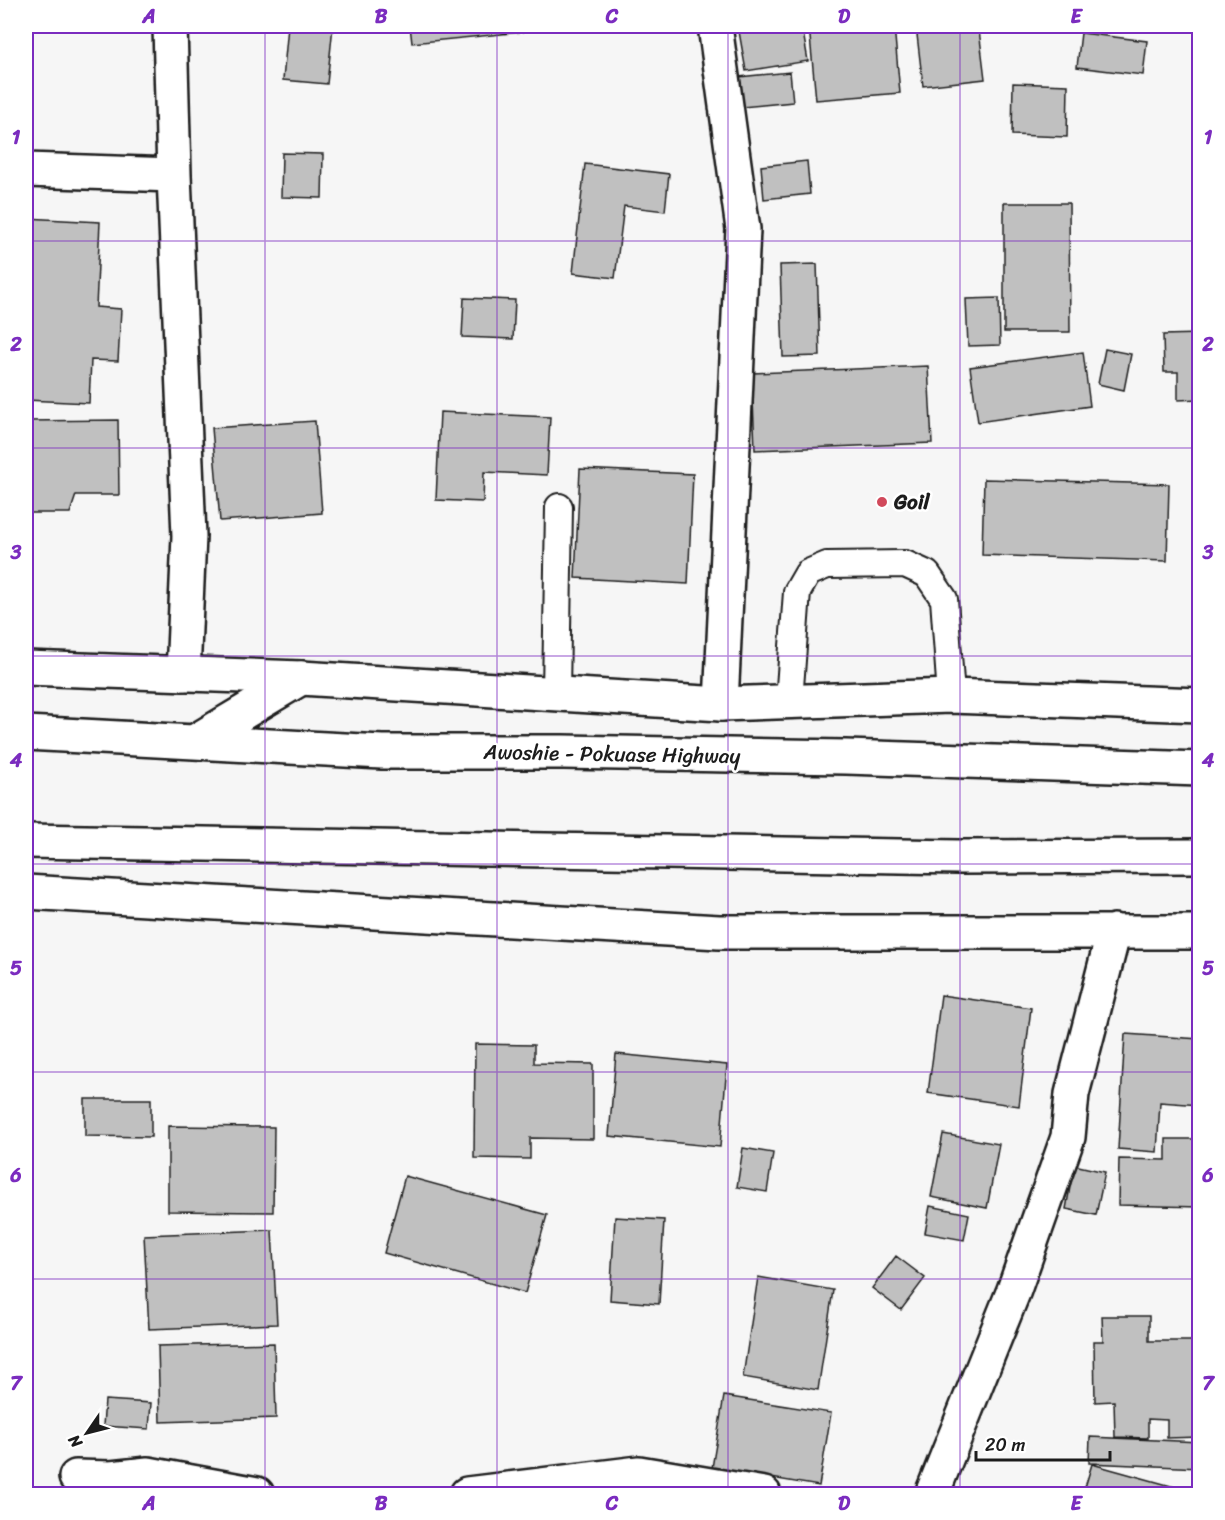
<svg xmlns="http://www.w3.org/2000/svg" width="1225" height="1520" viewBox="0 0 1225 1520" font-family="Sriracha,sans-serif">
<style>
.building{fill:#c0c0c0;stroke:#1c1c1c;stroke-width:1.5}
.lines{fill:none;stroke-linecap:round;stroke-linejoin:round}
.lane-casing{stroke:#1c1c1c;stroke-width:30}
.street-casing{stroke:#1c1c1c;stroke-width:38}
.secondary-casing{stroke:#1c1c1c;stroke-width:38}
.primary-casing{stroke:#1c1c1c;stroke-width:38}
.lane{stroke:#fff;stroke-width:26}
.street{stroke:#fff;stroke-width:33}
.secondary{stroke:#fff;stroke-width:33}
.primary{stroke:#fff;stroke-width:33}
.grid{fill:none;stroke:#7b2cbf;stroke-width:1.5;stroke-opacity:0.55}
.poi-dot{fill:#d1495b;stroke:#fff;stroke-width:2}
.labels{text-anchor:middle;stroke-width:5;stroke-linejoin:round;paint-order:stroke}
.poi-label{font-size:21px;font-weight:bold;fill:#1c1c1c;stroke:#fff;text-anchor:start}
.street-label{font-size:21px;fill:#1c1c1c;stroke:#fff}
.neatline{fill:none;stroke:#7b2cbf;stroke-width:2}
.grid-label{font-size:20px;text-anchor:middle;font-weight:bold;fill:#7b2cbf}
</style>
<rect width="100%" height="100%" fill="#f6f6f6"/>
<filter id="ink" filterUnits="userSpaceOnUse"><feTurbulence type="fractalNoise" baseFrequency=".0167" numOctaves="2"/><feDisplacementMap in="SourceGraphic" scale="12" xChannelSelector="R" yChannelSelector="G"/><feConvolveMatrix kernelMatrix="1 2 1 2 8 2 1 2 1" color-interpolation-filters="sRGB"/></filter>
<g filter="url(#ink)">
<path class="building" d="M 288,26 L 333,26 L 327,84 L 283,80 Z
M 410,26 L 522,26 L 522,32 L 412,43 Z
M 738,26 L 802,26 L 808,61 L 746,71 Z
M 809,26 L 894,26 L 900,93 L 816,100 Z
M 916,26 L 996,26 L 996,29 L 979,30 L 985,79 L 923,86 Z
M 1081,33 L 1147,41 L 1143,75 L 1077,67 Z
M 790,72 L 793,102 L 742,107 L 739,77 Z
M 1013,83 L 1068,85 L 1067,137 L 1012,135 Z
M 282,153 L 323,154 L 322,198 L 281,197 Z
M 807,161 L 810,194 L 764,199 L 761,166 Z
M 585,164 L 669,174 L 665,211 L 624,206 L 615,278 L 573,273 Z
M 1004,203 L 1069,203 L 1070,332 L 1004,332 Z
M 26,218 L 100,222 L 96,307 L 121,309 L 118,361 L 91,360 L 89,403 L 26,400 Z
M 817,264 L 820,356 L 783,357 L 780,265 Z
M 464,298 L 515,300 L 513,339 L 462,337 Z
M 999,298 L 1000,345 L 968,346 L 966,299 Z
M 1200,334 L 1200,399 L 1178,400 L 1178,372 L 1164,372 L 1163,335 Z
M 1105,349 L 1131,354 L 1124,390 L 1098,384 Z
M 1083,352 L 1090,406 L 978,422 L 970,367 Z
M 928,366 L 932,443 L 755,450 L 752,373 Z
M 440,412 L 550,417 L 547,475 L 484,472 L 483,502 L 436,500 Z
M 118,420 L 119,495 L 76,495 L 70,513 L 26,513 L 26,421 Z
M 315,421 L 322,513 L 220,521 L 212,428 Z
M 580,469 L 693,474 L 688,584 L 575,578 Z
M 984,479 L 1169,484 L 1167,561 L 982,555 Z
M 941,995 L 1031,1008 L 1019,1106 L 928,1093 Z
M 1125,1034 L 1200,1039 L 1200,1105 L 1160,1102 L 1157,1152 L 1118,1149 Z
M 475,1044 L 534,1045 L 534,1063 L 593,1064 L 593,1139 L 530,1138 L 530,1159 L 474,1158 Z
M 616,1054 L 727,1065 L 720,1147 L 609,1136 Z
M 85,1099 L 151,1099 L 151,1137 L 85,1136 Z
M 168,1126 L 274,1127 L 273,1212 L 168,1211 Z
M 943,1134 L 999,1144 L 987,1208 L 931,1197 Z
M 1166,1139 L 1200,1139 L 1200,1207 L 1118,1205 L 1119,1159 L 1166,1160 Z
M 743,1148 L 773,1153 L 767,1192 L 737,1187 Z
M 1074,1165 L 1105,1172 L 1096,1215 L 1066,1209 Z
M 405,1176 L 547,1215 L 525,1293 L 384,1253 Z
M 930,1206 L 969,1214 L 964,1240 L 925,1233 Z
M 615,1217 L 664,1220 L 659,1304 L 610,1300 Z
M 272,1230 L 277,1324 L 149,1329 L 144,1235 Z
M 896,1256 L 925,1278 L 901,1310 L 872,1288 Z
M 758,1277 L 833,1290 L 818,1390 L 743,1377 Z
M 1102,1316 L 1149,1316 L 1149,1341 L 1200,1341 L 1200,1437 L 1167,1438 L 1167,1420 L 1148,1419 L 1148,1438 L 1115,1437 L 1114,1401 L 1095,1402 L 1094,1341 L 1103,1341 Z
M 274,1343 L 276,1418 L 160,1422 L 158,1346 Z
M 724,1396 L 831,1413 L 819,1486 L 712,1468 Z
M 105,1400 L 151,1403 L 149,1429 L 103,1426 Z
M 1090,1437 L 1200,1442 L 1200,1468 L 1089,1463 Z
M 1092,1464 L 1200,1494 L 1083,1494 Z"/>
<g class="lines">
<g class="lane-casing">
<path id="lane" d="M 556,693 L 559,507
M 789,701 L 797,592 L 808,573 L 827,565 L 905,564 L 927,574 L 944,599 L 951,696"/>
</g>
<g class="street-casing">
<path id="street" d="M 170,26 L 174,175
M 715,26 L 743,229 L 721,704
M 26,170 L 174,175 L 189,536 L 183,674
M 76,1477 L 111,1478 L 148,1474 L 257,1494
M 467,1494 L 639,1473 L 764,1494"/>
</g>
<g class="secondary-casing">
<path id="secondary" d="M 26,668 L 301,678 L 721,704 L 951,696 L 1200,705
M 26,892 L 719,932 L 1200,932
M 932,1494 L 1014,1290 L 1068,1137 L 1072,1094 L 1114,931"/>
</g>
<g class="primary-casing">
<path id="primary" d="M 26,733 L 382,752 L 563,752 L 846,757 L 1200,769
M 194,742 L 301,678
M 26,841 L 958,857 L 1200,856"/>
</g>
<use href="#lane" class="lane"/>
<use href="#street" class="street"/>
<use href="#secondary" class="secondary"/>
<use href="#primary" class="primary"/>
</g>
</g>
<path class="grid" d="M 265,26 L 265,1494M 497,26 L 497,1494M 728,26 L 728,1494M 960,26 L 960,1494M 26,241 L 1200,241M 26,448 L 1200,448M 26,656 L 1200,656M 26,864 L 1200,864M 26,1072 L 1200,1072M 26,1279 L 1200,1279"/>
<circle class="poi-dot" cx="882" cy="502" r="6"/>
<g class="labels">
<g class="poi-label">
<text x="894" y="509">Goil</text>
</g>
<g class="street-label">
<text transform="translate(612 754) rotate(1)" y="7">Awoshie - Pokuase Highway</text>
</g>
</g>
<rect width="1225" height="1520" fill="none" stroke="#fff" stroke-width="66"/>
<g transform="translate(87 1433) rotate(235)" stroke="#ffffff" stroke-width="4.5" paint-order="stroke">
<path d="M0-4.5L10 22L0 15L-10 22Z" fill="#1c1c1c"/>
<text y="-9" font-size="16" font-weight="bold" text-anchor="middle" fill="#1c1c1c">N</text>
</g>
<path d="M976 1451v9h134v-9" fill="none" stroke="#1c1c1c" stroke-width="3"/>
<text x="985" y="1451" font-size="18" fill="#1c1c1c" stroke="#ffffff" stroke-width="4.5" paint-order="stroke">20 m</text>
<rect x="33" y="33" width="1159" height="1454" class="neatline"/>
<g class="grid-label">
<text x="149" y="23">A</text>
<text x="381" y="23">B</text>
<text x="612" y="23">C</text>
<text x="844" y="23">D</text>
<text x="1076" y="23">E</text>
<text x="16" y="144">1</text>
<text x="1208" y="144">1</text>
<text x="16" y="351">2</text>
<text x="1208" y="351">2</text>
<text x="16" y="559">3</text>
<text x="1208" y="559">3</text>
<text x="16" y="767">4</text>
<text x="1208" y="767">4</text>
<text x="16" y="975">5</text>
<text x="1208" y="975">5</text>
<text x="16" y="1182">6</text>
<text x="1208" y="1182">6</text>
<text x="16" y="1390">7</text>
<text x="1208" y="1390">7</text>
<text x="149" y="1510">A</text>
<text x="381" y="1510">B</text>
<text x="612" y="1510">C</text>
<text x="844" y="1510">D</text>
<text x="1076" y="1510">E</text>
</g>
</svg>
